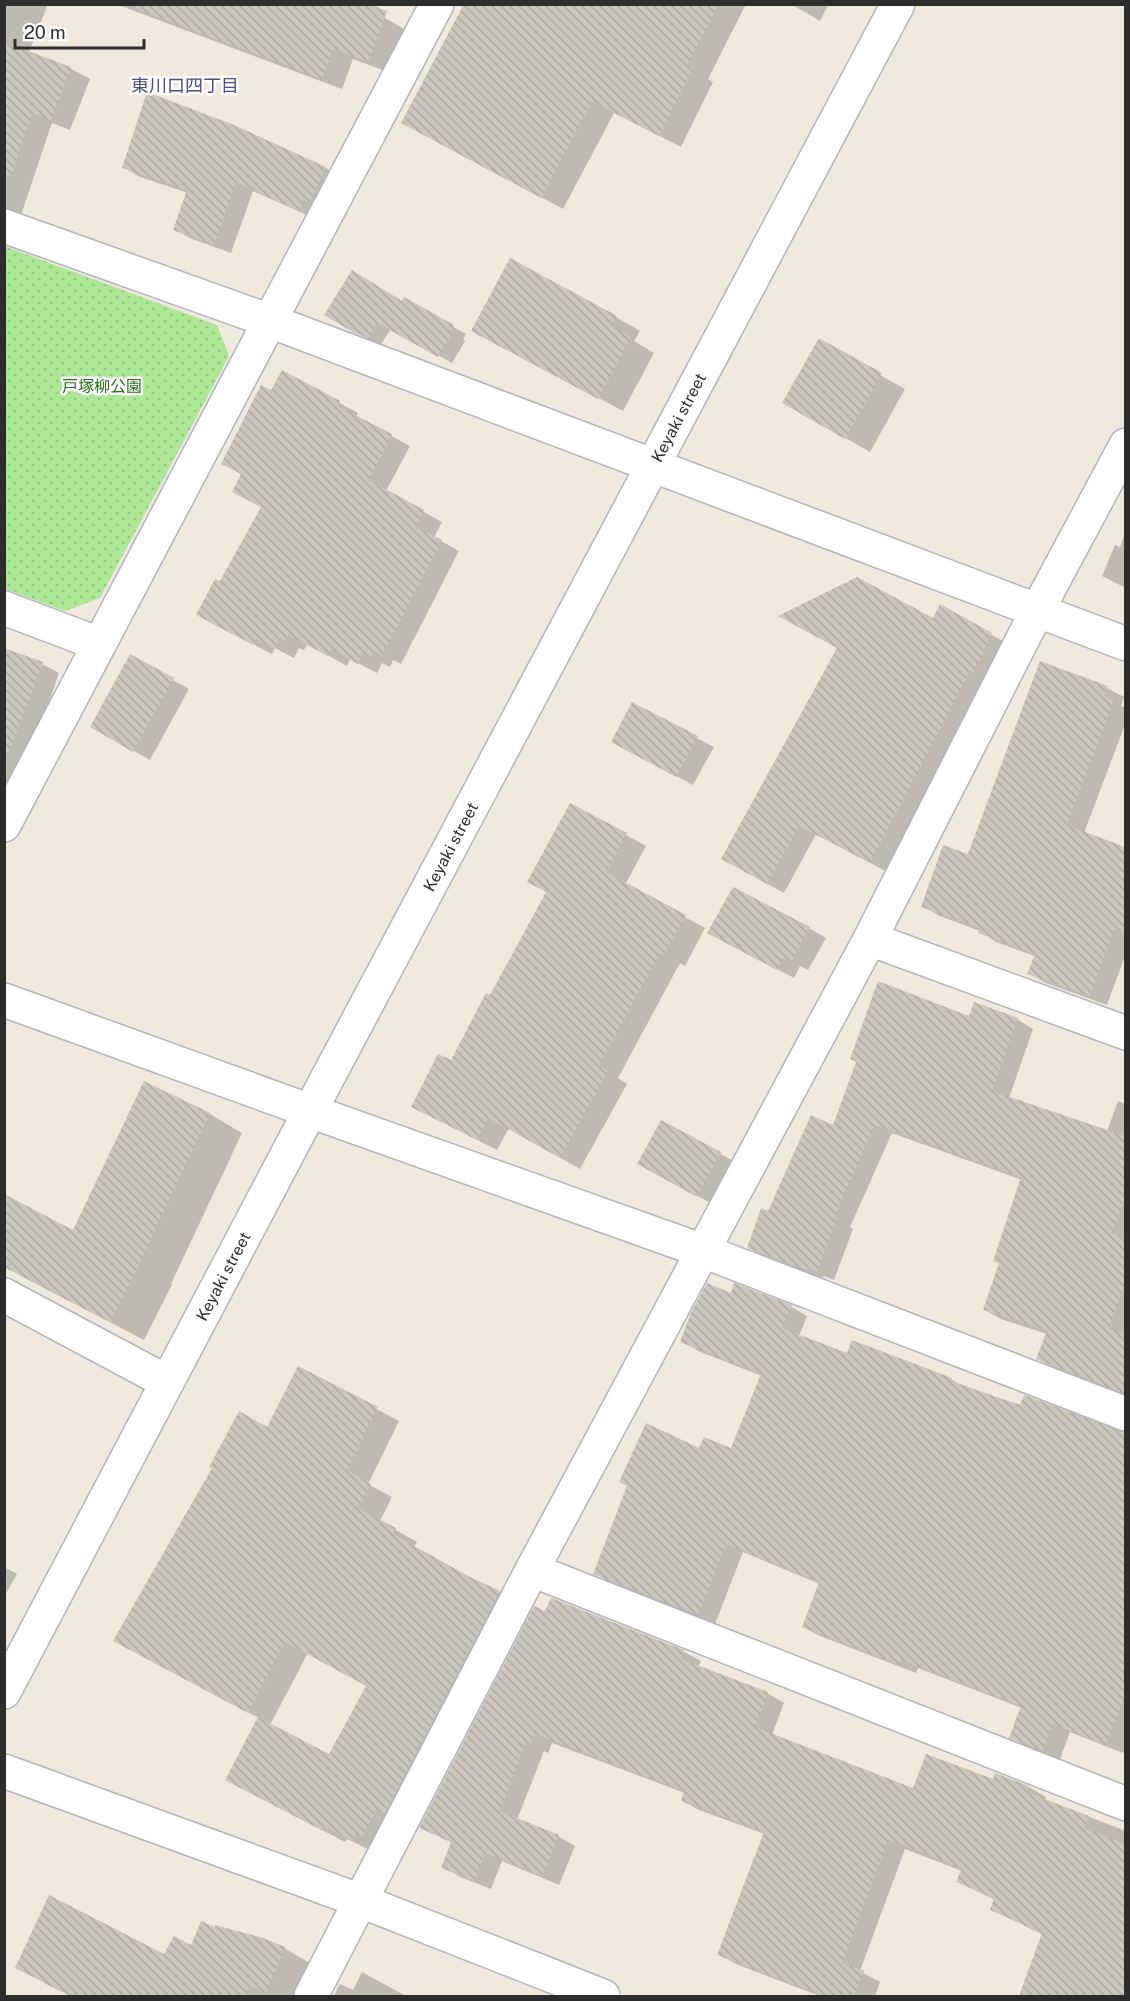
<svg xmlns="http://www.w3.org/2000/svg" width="1130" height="2001" viewBox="0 0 1130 2001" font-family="'Public Sans','Noto Sans JP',sans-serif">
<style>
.green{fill:url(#green-dots)}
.shadow{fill:#0003;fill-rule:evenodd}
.building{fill:url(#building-back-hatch)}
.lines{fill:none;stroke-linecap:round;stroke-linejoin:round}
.street-casing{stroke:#b2b3c1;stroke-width:36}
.secondary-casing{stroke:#b2b3c1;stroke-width:36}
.street{stroke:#fff;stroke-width:33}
.secondary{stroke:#fff;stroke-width:33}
.labels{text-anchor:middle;stroke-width:5;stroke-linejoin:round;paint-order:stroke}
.park-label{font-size:16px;fill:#226f16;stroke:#fff}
.street-label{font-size:16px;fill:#2c2c2c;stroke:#fff}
.neighbourhood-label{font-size:18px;fill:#494f80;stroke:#fff}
</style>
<defs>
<pattern id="green-dots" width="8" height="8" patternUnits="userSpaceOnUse" patternTransform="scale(1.5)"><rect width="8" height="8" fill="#ade897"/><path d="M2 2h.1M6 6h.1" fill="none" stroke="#95c782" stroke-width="1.8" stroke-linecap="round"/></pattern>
<pattern id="building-back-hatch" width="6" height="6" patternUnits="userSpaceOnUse" patternTransform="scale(1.5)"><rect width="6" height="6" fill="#cac6bd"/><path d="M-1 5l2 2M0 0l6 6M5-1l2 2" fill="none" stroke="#aeaaa3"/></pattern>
</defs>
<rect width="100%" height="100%" fill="#efe9de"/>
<path class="green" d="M 4,246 L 217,325 L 229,356 L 100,598 L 65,611 L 5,589 Z"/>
<path class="shadow" d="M 4,4 L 48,4 L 29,52 L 70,68 L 90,79 L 70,130 L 52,123 L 21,215 L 4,210 Z
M 116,4 L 349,4 L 385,18 L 404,29 L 388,72 L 353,59 L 342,89 Z
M 465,4 L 746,4 L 708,79 L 713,82 L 681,147 L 614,113 L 563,209 L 425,135 Z
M 791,4 L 829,4 L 820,21 Z
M 233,126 L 326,168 L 342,178 L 316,219 L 253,191 L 231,253 L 192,239 L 175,230 L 188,193 L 140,177 L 123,167 Z
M 405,299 L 466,334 L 463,340 L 465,341 L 452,363 L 391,329 L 381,344 L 368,339 L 326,314 L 403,303 Z
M 616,317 L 640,331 L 634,341 L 654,353 L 623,411 L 497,344 Z
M 819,341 L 905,389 L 870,452 L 784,403 Z
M 282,372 L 358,413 L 356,417 L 410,446 L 386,491 L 442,522 L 434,537 L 459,551 L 401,664 L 393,660 L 390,667 L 382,663 L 377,673 L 350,659 L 347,666 L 307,644 L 304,650 L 299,648 L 294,658 L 275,648 L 272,654 L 217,625 L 220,583 L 262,507 L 242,475 L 223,463 L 271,392 Z
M 1124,536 L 1126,537 L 1126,588 L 1102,576 L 1115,545 L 1120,547 Z
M 941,607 L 1008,644 L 887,872 L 816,834 L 784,893 L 740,869 L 934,620 Z
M 4,651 L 42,664 L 59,673 L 23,777 L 4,811 Z
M 130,656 L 189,689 L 150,760 L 92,727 Z
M 1107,688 L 1124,697 L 1121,706 L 1126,708 L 1126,722 L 1084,833 L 1126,849 L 1126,953 L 1107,1005 L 1046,983 L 1029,973 L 1035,956 L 996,942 L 980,931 L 940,916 L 923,906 L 969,856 Z
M 697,738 L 714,747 L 693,785 L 630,751 Z
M 626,835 L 646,846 L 625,885 L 705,928 L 685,966 L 680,963 L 618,1078 L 627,1084 L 580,1169 L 509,1128 L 497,1150 L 413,1107 L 452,1062 L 490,997 Z
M 809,928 L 826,938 L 808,970 L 800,966 L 794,978 L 726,942 Z
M 970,1017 L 1017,1019 L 1033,1029 L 1009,1098 L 1107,1131 L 1118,1101 L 1126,1104 L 1126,1396 L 1055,1368 L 1038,1359 L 1047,1334 L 1001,1319 L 985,1310 L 1001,1264 L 1022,1180 L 892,1133 L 850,1227 L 853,1229 L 834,1280 L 824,1276 L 822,1279 L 765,1257 L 749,1247 L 769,1213 L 834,1127 Z
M 145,1083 L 210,1114 L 242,1133 L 171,1284 L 172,1285 L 144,1340 L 17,1274 L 74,1232 Z
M 662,1122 L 737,1163 L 714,1205 L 656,1173 Z
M 731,1295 L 791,1307 L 807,1316 L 799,1336 L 848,1355 L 951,1379 L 966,1388 L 1021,1407 L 1126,1434 L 1126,1747 L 1123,1753 L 1070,1732 L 1060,1759 L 1027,1747 L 1011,1737 L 1022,1708 L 918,1668 L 916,1673 L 820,1636 L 803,1627 L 820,1584 L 743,1552 L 715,1624 L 612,1583 L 595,1573 L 700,1450 L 732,1450 L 762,1376 L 698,1351 L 682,1341 Z
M 299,1368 L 399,1421 L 368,1484 L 392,1497 L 380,1521 L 417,1542 L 414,1547 L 467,1577 L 499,1592 L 521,1604 L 374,1852 L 347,1839 L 345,1842 L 249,1792 L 259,1718 L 137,1653 L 268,1429 ZM 308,1653 L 368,1686 L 329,1756 L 270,1725 Z
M 4,1567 L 17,1574 L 4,1597 Z
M 552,1600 L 684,1652 L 701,1661 L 698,1667 L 767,1693 L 784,1703 L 772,1735 L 914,1790 L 994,1781 L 996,1775 L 1029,1787 L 1046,1797 L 1045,1800 L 1126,1831 L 1126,1996 L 1021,1996 L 1043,1935 L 992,1909 L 995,1900 L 958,1882 L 962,1871 L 905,1849 L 860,1971 L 880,1982 L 875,1996 L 820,1996 L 736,1964 L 719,1954 L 765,1834 L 699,1810 L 682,1800 L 685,1793 L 552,1743 L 548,1753 L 544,1751 L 517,1820 L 558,1836 L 575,1846 L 559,1885 L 502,1861 L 491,1889 L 460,1877 L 443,1867 L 452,1843 L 421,1827 L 546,1613 Z
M 192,1947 L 284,1948 L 311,1964 L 298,1996 L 71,1996 L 44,1983 L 164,1956 Z
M 362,1972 L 406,1996 L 334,1996 L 340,1984 L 353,1990 Z"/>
<path class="building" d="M 134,4 L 369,4 L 387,11 L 368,62 L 333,49 L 322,79 L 133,8 Z
M 464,4 L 719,4 L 687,65 L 693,68 L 659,136 L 592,101 L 541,198 L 401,123 Z
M 4,42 L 71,67 L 51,120 L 32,113 L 11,176 L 4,175 Z
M 147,92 L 234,125 L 326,167 L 310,203 L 304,199 L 299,211 L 236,182 L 214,245 L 173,230 L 187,190 L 122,168 Z
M 510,258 L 617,316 L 611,326 L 631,337 L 598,399 L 471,331 Z
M 352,270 L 402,301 L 404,297 L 454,325 L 451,331 L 453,332 L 438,357 L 377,323 L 368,338 L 353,332 L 324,315 Z
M 819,338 L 882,373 L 845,439 L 782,403 Z
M 282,370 L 340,401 L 338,406 L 392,434 L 369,480 L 424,510 L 416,527 L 442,540 L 382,655 L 374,651 L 371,657 L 363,654 L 358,664 L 331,649 L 328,656 L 288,635 L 285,641 L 280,638 L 275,649 L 256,639 L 253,645 L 196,615 L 215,579 L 220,581 L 261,507 L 232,492 L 241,474 L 221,464 L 261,385 L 271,390 Z
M 857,577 L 933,618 L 940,604 L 992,633 L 987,641 L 989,642 L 973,673 L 970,671 L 870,863 L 799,826 L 767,884 L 721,859 L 837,648 L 778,616 Z
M 4,648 L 43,662 L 8,756 L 4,755 Z
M 130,654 L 174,678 L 133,752 L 90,727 Z
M 1040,661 L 1108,686 L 1104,696 L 1114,700 L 1067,825 L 1125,847 L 1125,933 L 1114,929 L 1090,996 L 1027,974 L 1035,954 L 978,933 L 980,928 L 921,907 L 943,845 L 968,854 Z
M 632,702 L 698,736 L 676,777 L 611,742 Z
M 570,803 L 627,833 L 606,872 L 686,915 L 664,955 L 660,953 L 599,1066 L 608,1071 L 560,1158 L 488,1118 L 477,1140 L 411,1107 L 438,1054 L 451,1060 L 486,993 L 490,995 L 546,892 L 527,882 Z
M 733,887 L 810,927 L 791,962 L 783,958 L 777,970 L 707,933 Z
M 878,981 L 969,1016 L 974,1002 L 1018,1018 L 992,1091 L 1125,1136 L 1125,1198 L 1112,1233 L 1125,1238 L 1125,1283 L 1109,1328 L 1125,1334 L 1125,1394 L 1036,1359 L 1047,1331 L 983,1310 L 999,1263 L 993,1261 L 1021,1177 L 875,1125 L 834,1217 L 837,1218 L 817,1272 L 807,1267 L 806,1270 L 747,1248 L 761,1208 L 768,1211 L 811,1115 L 833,1125 L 856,1062 L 850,1059 Z
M 144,1081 L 210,1113 L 139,1264 L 140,1264 L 110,1322 L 4,1267 L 4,1194 L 73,1230 Z
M 661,1120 L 721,1152 L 697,1197 L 637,1164 Z
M 707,1283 L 731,1293 L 734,1283 L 792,1305 L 782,1328 L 847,1353 L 852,1340 L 952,1378 L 951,1381 L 1020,1405 L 1024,1395 L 1125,1432 L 1125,1696 L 1106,1745 L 1053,1724 L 1043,1751 L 1009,1738 L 1021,1706 L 901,1660 L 899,1665 L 802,1627 L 819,1582 L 726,1544 L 698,1615 L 593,1574 L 627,1486 L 619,1482 L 646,1423 L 699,1448 L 704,1437 L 731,1448 L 761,1374 L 680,1342 L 691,1313 Z
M 298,1366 L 378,1407 L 347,1470 L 371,1484 L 358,1508 L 396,1528 L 393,1534 L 468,1576 L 500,1591 L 385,1813 L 376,1810 L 362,1837 L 356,1833 L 352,1841 L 325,1827 L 323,1831 L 225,1780 L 258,1717 L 329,1754 L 366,1686 L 285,1642 L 248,1713 L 113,1641 L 212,1468 L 209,1467 L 239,1411 L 267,1427 Z
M 551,1598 L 684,1650 L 681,1659 L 768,1692 L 755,1727 L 913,1788 L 926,1754 L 993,1779 L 995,1773 L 1029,1786 L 1027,1792 L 1089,1816 L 1084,1828 L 1125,1844 L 1125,1996 L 1019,1996 L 1042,1933 L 990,1910 L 994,1898 L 956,1882 L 962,1868 L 888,1840 L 842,1963 L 864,1971 L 854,1996 L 824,1996 L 717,1955 L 764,1832 L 681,1801 L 684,1791 L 535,1734 L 530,1744 L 526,1742 L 500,1811 L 559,1835 L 542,1876 L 485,1853 L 474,1881 L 441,1868 L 451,1842 L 419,1828 L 534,1606 L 545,1611 Z
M 49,1895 L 164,1954 L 174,1936 L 191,1945 L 201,1921 L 215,1927 L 215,1925 L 263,1938 L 285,1947 L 266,1993 L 250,1986 L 245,1996 L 71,1996 L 15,1968 Z"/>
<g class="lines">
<g class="street-casing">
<path id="street" d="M 4,226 L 270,321 L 1126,644
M 4,608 L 99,644
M 4,825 L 437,4
M 870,939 L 1126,1033
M 4,1000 L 310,1111 L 703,1251 L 1126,1414
M 4,1295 L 167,1382
M 532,1570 L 1126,1804
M 311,1996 L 532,1570 L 870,939 L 1037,611 L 1126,445"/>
</g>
<g class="secondary-casing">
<g id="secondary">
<path id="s1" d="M 4,1692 L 310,1111 L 898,4"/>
<path d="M 4,1771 L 361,1901 L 603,1996"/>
</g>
</g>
<use href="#street" class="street"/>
<use href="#secondary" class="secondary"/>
</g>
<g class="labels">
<g class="park-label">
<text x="102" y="392">戸塚柳公園</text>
</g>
<g class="street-label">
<text dy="6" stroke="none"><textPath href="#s1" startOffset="1442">Keyaki street</textPath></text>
<text dy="6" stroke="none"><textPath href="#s1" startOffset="956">Keyaki street</textPath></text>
<text dy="6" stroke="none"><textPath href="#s1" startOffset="470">Keyaki street</textPath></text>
</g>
<g class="neighbourhood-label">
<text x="185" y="92">東川口四丁目</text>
</g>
</g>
<rect width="1130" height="2001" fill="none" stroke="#2c2c2c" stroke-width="12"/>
<path d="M15 39v9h129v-9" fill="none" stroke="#2c2c2c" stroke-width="3"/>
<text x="24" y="39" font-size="18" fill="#2c2c2c" stroke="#ffffff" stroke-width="4.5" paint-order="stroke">20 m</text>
</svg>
